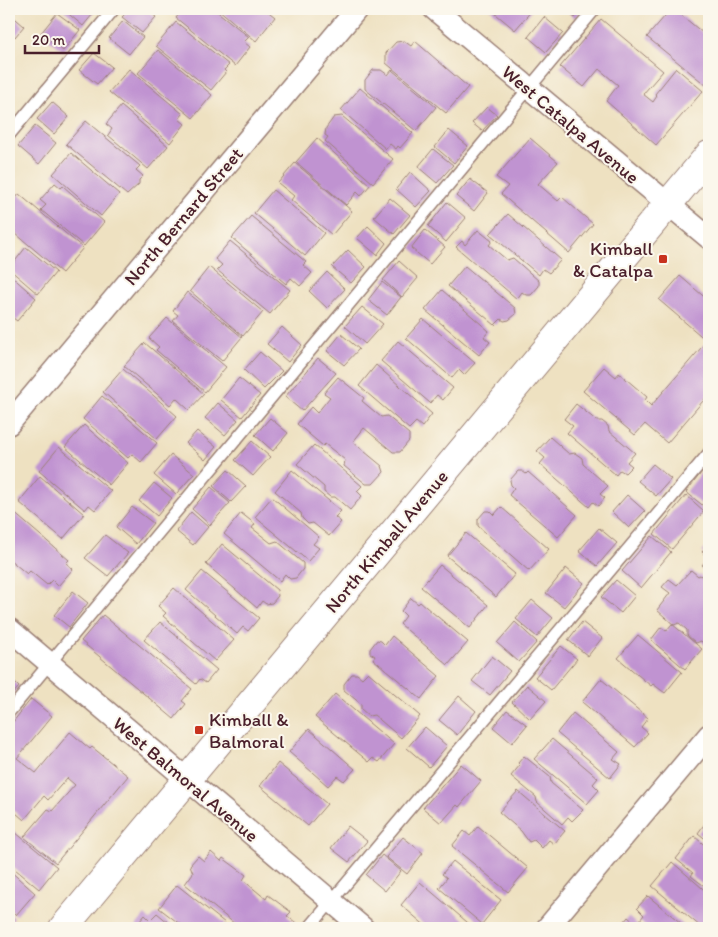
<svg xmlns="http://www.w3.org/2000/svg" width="718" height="937" viewBox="0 0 718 937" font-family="Itim,sans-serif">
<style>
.building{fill:#c093d1}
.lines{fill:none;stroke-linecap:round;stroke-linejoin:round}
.lane-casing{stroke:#9c8076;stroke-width:14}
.street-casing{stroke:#9c8076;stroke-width:24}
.secondary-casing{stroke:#9c8076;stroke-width:30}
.lane{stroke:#fff;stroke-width:11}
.street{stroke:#fff;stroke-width:21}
.secondary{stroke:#fff;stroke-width:28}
.poi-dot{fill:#c8321e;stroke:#fbf7ec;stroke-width:2}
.labels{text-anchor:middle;stroke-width:4;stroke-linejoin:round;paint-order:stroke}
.street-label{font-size:19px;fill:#4a1f2b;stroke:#fbf7ec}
.poi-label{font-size:19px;fill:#4a1f2b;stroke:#fbf7ec;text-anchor:end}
</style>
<rect width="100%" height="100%" fill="#fbf7ec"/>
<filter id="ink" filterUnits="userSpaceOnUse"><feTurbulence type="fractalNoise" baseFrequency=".02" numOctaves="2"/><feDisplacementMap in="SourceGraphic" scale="10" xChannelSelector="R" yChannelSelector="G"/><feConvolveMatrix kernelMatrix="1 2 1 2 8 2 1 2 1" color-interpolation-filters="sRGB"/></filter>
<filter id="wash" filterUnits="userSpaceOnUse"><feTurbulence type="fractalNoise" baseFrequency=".0096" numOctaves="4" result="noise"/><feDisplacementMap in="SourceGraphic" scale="20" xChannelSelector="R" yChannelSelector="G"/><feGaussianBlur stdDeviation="1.12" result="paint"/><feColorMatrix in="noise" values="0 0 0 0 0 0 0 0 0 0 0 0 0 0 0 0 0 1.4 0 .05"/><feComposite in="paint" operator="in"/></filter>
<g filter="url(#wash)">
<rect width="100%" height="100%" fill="#eee1c1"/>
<g id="blocks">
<path class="building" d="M 65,9 L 97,9 L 83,26 L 64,10 Z
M 130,9 L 146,9 L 156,17 L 142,33 L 122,17 Z
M 183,9 L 214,9 L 249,37 L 244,42 L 250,47 L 235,66 L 176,18 Z
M 218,9 L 265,9 L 275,17 L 256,41 Z
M 490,9 L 533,9 L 515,30 Z
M 564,9 L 583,9 L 575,18 Z
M 671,9 L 674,9 L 709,38 L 709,83 L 707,86 L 647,37 Z
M 700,9 L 709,9 L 709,17 Z
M 9,13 L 24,26 L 15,37 L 9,32 Z
M 57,13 L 80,30 L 63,51 L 41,33 Z
M 544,17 L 563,33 L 546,52 L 528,37 Z
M 601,19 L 663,71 L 643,94 L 653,102 L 657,96 L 655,94 L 676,68 L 703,91 L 656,145 L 606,101 L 618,85 L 599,69 L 584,87 L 560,67 Z
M 123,21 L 143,37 L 129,54 L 109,38 Z
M 176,22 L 229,65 L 224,70 L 226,72 L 211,90 L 156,46 Z
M 404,41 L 411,46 L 415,41 L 468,87 L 446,113 L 386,63 L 386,53 L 396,42 Z
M 158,50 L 212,95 L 193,118 L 138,73 Z
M 94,53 L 112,67 L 97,84 L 79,70 Z
M 129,69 L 183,114 L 179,119 L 185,124 L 170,143 L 109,92 Z
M 373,70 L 381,70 L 388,75 L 392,70 L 436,107 L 416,131 L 365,89 L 365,80 Z
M 360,88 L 413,133 L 400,148 L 398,146 L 396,149 L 390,144 L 386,149 L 341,110 Z
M 52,102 L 69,117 L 54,134 L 37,119 Z
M 121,106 L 168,146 L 148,169 L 108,135 L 112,129 L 106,124 Z
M 487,107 L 497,115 L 482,131 L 472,123 Z
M 9,108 L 15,113 L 9,119 Z
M 342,116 L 393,159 L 373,183 L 325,141 L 328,137 L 325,135 L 326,128 L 334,117 Z
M 86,121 L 140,166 L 136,170 L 143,176 L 139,180 L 139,184 L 127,195 L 66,144 Z
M 35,126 L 56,143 L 39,164 L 18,146 Z
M 449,130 L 468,146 L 454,163 L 435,147 Z
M 317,138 L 370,185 L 361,196 L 357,192 L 346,205 L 296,162 Z
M 530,138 L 558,162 L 538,184 L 558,201 L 562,197 L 593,224 L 569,253 L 501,194 L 508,186 L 496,177 Z
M 433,149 L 453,165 L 437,183 L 418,167 Z
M 71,153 L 119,194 L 101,216 L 53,174 Z
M 295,163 L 352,211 L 332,235 L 291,200 L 294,196 L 278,183 Z
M 410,172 L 431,191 L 416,207 L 396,189 Z
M 470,179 L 488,193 L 474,211 L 456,196 Z
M 55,183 L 61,188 L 63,186 L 104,222 L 84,246 L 41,210 L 46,205 L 40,200 Z
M 273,190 L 324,233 L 305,256 L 254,213 Z
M 19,194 L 83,248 L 62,273 L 9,228 L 9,207 Z
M 390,198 L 410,215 L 394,234 L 374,217 Z
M 447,202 L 466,218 L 446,242 L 428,226 Z
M 508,214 L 561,260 L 549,273 L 543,269 L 539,275 L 490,234 Z
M 251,216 L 306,262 L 303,265 L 312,273 L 300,286 L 291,278 L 286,284 L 232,238 Z
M 368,226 L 386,243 L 377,255 L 357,238 Z
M 425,230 L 445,247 L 430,264 L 411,248 Z
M 478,230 L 492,241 L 489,245 L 507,260 L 513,258 L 539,281 L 539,286 L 531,295 L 526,295 L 522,292 L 517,299 L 456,247 L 462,241 L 465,245 Z
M 230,241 L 290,290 L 270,314 L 217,270 L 222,265 L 215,259 Z
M 26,247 L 56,272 L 38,294 L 9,269 Z
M 348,250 L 366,267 L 351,283 L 332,267 Z
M 399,261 L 418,278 L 402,297 L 383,280 Z
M 465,266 L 515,308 L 516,314 L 509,320 L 504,321 L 501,319 L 495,325 L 448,286 Z
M 209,267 L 263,312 L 243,336 L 190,291 Z
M 327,272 L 345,289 L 327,308 L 309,291 Z
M 9,274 L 36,298 L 17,321 L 9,315 Z
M 680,276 L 709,301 L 709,394 L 667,443 L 645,424 L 635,435 L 583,391 L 604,367 L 616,377 L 619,373 L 647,397 L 645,400 L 651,406 L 707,341 L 659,300 Z
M 382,282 L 401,297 L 387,315 L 368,300 Z
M 442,290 L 489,331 L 484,337 L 490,342 L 479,355 L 425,310 Z
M 187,292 L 242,337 L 222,361 L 173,321 L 178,315 L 173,311 Z
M 362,307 L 383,324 L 365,344 L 345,326 Z
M 9,318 L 12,324 L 12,332 L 9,336 Z
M 167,318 L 226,367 L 205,392 L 156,350 L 159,347 L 149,338 Z
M 423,319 L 475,363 L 464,375 L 459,370 L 452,378 L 406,338 Z
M 282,327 L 302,345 L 288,362 L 267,344 Z
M 341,334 L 359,349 L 344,365 L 327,351 Z
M 398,341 L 453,388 L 443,400 L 437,395 L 430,403 L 381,361 Z
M 145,343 L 204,394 L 189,410 L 176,398 L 170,405 L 124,366 Z
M 260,352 L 282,371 L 264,389 L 244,370 Z
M 318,358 L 336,373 L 302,411 L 285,397 Z
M 376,365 L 432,414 L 422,427 L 416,422 L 409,429 L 359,386 Z
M 123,369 L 177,416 L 157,439 L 103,392 Z
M 338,377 L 364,398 L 362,401 L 381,417 L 387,416 L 409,434 L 409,441 L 400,452 L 393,452 L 364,428 L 353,442 L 382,466 L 384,472 L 373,484 L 366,484 L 344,466 L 345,460 L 325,444 L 323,446 L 297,424 L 311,407 L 317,413 L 330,397 L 324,393 Z
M 239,378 L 260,395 L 242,417 L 221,400 Z
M 102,396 L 157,443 L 141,462 L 132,454 L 128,458 L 83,419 Z
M 218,403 L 238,420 L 225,435 L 205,418 Z
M 576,404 L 597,421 L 602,421 L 608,426 L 609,431 L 635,453 L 627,462 L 632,466 L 625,473 L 620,470 L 616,475 L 567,433 L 573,426 L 564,419 Z
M 270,418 L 288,433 L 273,451 L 255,435 Z
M 84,425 L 128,463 L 109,485 L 65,447 Z
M 197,431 L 216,447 L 205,460 L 186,443 Z
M 550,437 L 569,454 L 575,453 L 582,458 L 583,464 L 608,486 L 600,494 L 605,498 L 598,506 L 593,502 L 589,507 L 540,464 L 545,458 L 537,451 Z
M 252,441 L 270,457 L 253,476 L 235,460 Z
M 314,445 L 362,486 L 357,491 L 362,496 L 350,510 L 335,497 L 330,497 L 324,492 L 324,487 L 297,464 Z
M 59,447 L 111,491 L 95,510 L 89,505 L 85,510 L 39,471 Z
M 171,455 L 194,474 L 176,494 L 154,475 Z
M 709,463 L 709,504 L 706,508 L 686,492 Z
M 653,464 L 671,479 L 656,496 L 638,481 Z
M 228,470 L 246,486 L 231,502 L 213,486 Z
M 292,470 L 341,511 L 335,517 L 341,522 L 329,536 L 313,523 L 308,524 L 302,518 L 301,513 L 275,491 Z
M 518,471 L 522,471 L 526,474 L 528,472 L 577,515 L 558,537 L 509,495 L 514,488 L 511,485 L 510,480 Z
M 40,476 L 84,514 L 63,539 L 19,502 Z
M 154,483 L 172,498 L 157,516 L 139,501 Z
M 211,487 L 230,503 L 210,525 L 192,509 Z
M 627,495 L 645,511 L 629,528 L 612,512 Z
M 686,495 L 704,511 L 672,549 L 654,534 Z
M 272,497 L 319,537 L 313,544 L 319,548 L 308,561 L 255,517 Z
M 132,507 L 153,523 L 136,544 L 116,527 Z
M 501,507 L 549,549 L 529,571 L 478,526 L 478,519 L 485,511 L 490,511 L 494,515 Z
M 12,511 L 69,560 L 66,563 L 73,569 L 58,586 L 52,580 L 47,585 L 30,571 L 27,574 L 9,559 L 9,515 Z
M 191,512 L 208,527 L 193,545 L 176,531 Z
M 241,513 L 255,524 L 252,528 L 271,543 L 277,541 L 303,563 L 303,569 L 296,578 L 290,579 L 285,574 L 280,581 L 224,534 Z
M 599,528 L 617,543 L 597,566 L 579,551 Z
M 466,533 L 515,574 L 496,597 L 447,556 Z
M 105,535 L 128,553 L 108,576 L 85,558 Z
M 652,536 L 671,552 L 641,588 L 622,571 Z
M 222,544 L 277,590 L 278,596 L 272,603 L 266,604 L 262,601 L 257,608 L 206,564 Z
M 709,544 L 709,571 L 702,565 L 708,558 L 702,552 Z
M 440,565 L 488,605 L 470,628 L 421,587 Z
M 566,568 L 584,583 L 564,607 L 546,593 Z
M 691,570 L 698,576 L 700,575 L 709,583 L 709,649 L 701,641 L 696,643 L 687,635 L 687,630 L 679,623 L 674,625 L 657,610 L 670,593 L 662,587 L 669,579 L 677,585 Z
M 202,571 L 259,618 L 248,631 L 243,627 L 237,634 L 186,590 Z
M 616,580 L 635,596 L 621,613 L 601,597 Z
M 174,588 L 234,640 L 215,661 L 163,616 L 166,613 L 158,606 Z
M 73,591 L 88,603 L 69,627 L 54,615 Z
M 411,598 L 418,604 L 420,602 L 468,642 L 448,665 L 400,624 L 406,616 L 401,611 Z
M 532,600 L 553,618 L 537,637 L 516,619 Z
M 103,615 L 192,689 L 182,701 L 186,704 L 174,719 L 81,641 Z
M 160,622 L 217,670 L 206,683 L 200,679 L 196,684 L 144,640 Z
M 515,622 L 537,642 L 519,662 L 497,643 Z
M 582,622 L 602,638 L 588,656 L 568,640 Z
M 672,624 L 702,649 L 685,669 L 651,640 L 661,627 L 666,631 Z
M 638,635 L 682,672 L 665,693 L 653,684 L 651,686 L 618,658 Z
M 392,636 L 439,676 L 421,699 L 373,659 L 375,656 L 370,653 L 370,649 L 377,640 L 381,641 L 385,645 Z
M 561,646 L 577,659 L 551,690 L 535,677 Z
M 492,656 L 510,671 L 490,695 L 472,681 Z
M 368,672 L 420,716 L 401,738 L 374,715 L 369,716 L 361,709 L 361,704 L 344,690 L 344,684 L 352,674 L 357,674 L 362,678 Z
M 9,677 L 19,687 L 9,698 Z
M 601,679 L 648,718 L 641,727 L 648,733 L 635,747 L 582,702 Z
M 527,685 L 546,701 L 530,719 L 512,702 Z
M 335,694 L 394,744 L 379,762 L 373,758 L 369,762 L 315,717 Z
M 459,696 L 476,711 L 457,735 L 439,720 Z
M 31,699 L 52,716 L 17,758 L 36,773 L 70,732 L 90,749 L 92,747 L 128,776 L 56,863 L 24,837 L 48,809 L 52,811 L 75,785 L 67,778 L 48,800 L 44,796 L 24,820 L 9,807 L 9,727 Z
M 507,710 L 527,725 L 512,743 L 493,727 Z
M 573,713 L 619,752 L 613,759 L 621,764 L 610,778 L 557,733 Z
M 425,727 L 447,746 L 429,767 L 407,748 Z
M 309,729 L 355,769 L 344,781 L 337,776 L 328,786 L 289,752 Z
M 552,739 L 598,778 L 593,784 L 599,790 L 587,804 L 534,759 Z
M 524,756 L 550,777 L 551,783 L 583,810 L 572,821 L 568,817 L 562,824 L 537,802 L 536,797 L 511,776 L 520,765 L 518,763 Z
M 278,763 L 327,804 L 308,826 L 260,786 Z
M 461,764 L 481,781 L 459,807 L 457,805 L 441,823 L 423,808 Z
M 518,791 L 565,831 L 554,844 L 549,840 L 542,848 L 534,840 L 529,842 L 521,831 L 499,812 Z
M 709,818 L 709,842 L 698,833 Z
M 348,826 L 367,841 L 349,862 L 331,848 Z
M 478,826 L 528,868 L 508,892 L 452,846 L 464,831 L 470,836 Z
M 9,827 L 57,867 L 39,889 L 9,864 Z
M 694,836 L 709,849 L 709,888 L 707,888 L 691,876 L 693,873 L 676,859 Z
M 403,837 L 423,853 L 407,874 L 386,857 Z
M 211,852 L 221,861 L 223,858 L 246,875 L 243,880 L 266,899 L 268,895 L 291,912 L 287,916 L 299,925 L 297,928 L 240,928 L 185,884 L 193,873 L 190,865 L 198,856 L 204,861 Z
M 382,855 L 401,871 L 385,891 L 366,875 Z
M 453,861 L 501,900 L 482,924 L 439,888 L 447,878 L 442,874 Z
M 672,862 L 709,894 L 709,924 L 706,922 L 701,927 L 652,886 Z
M 9,870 L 35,893 L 16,915 L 9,908 Z
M 420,882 L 474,928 L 428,928 L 401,905 Z
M 177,885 L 225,923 L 224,924 L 228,928 L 185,928 L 159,908 Z
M 648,896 L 687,928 L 648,928 L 639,921 L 644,915 L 637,908 Z
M 9,913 L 14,918 L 9,924 Z
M 157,913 L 175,928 L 134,928 L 145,915 L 150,920 Z
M 628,917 L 641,928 L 619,928 Z"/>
</g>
</g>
<g filter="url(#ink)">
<use href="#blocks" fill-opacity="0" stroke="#9c8076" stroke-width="1"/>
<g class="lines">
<g class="lane-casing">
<path id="lane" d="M 9,135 L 114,9
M 9,712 L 595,9
M 309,928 L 709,453"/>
</g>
<g class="street-casing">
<path id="street" d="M 434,9 L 709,238
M 9,424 L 357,9
M 9,629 L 363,928
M 547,928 L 709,735"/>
</g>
<g class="secondary-casing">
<path id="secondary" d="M 63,928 L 709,155"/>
</g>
<use href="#lane" class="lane"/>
<use href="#street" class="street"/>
<use href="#secondary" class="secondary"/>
</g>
</g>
<g class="poi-dot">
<rect x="658" y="254" width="10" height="10" rx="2.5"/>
<rect x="194" y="725" width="10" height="10" rx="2.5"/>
</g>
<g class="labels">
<g class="street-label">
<text transform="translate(571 124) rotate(40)" y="7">West Catalpa Avenue</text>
<text transform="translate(183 216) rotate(-50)" y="7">North Bernard Street</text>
<text transform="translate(386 541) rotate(-50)" y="7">North Kimball Avenue</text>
<text transform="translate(186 779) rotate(40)" y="7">West Balmoral Avenue</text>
</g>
<g class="poi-label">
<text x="653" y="255">Kimball<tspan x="653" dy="22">&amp; Catalpa</tspan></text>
<text x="209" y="726" text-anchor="start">Kimball &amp;<tspan x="209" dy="22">Balmoral</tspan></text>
</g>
</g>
<rect width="718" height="937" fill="none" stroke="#fbf7ec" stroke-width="30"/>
<path d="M25 45v8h74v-8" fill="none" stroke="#4a1f2b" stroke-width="2.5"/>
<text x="32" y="45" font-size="15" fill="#4a1f2b" stroke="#fbf7ec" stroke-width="4" paint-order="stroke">20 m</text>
</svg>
